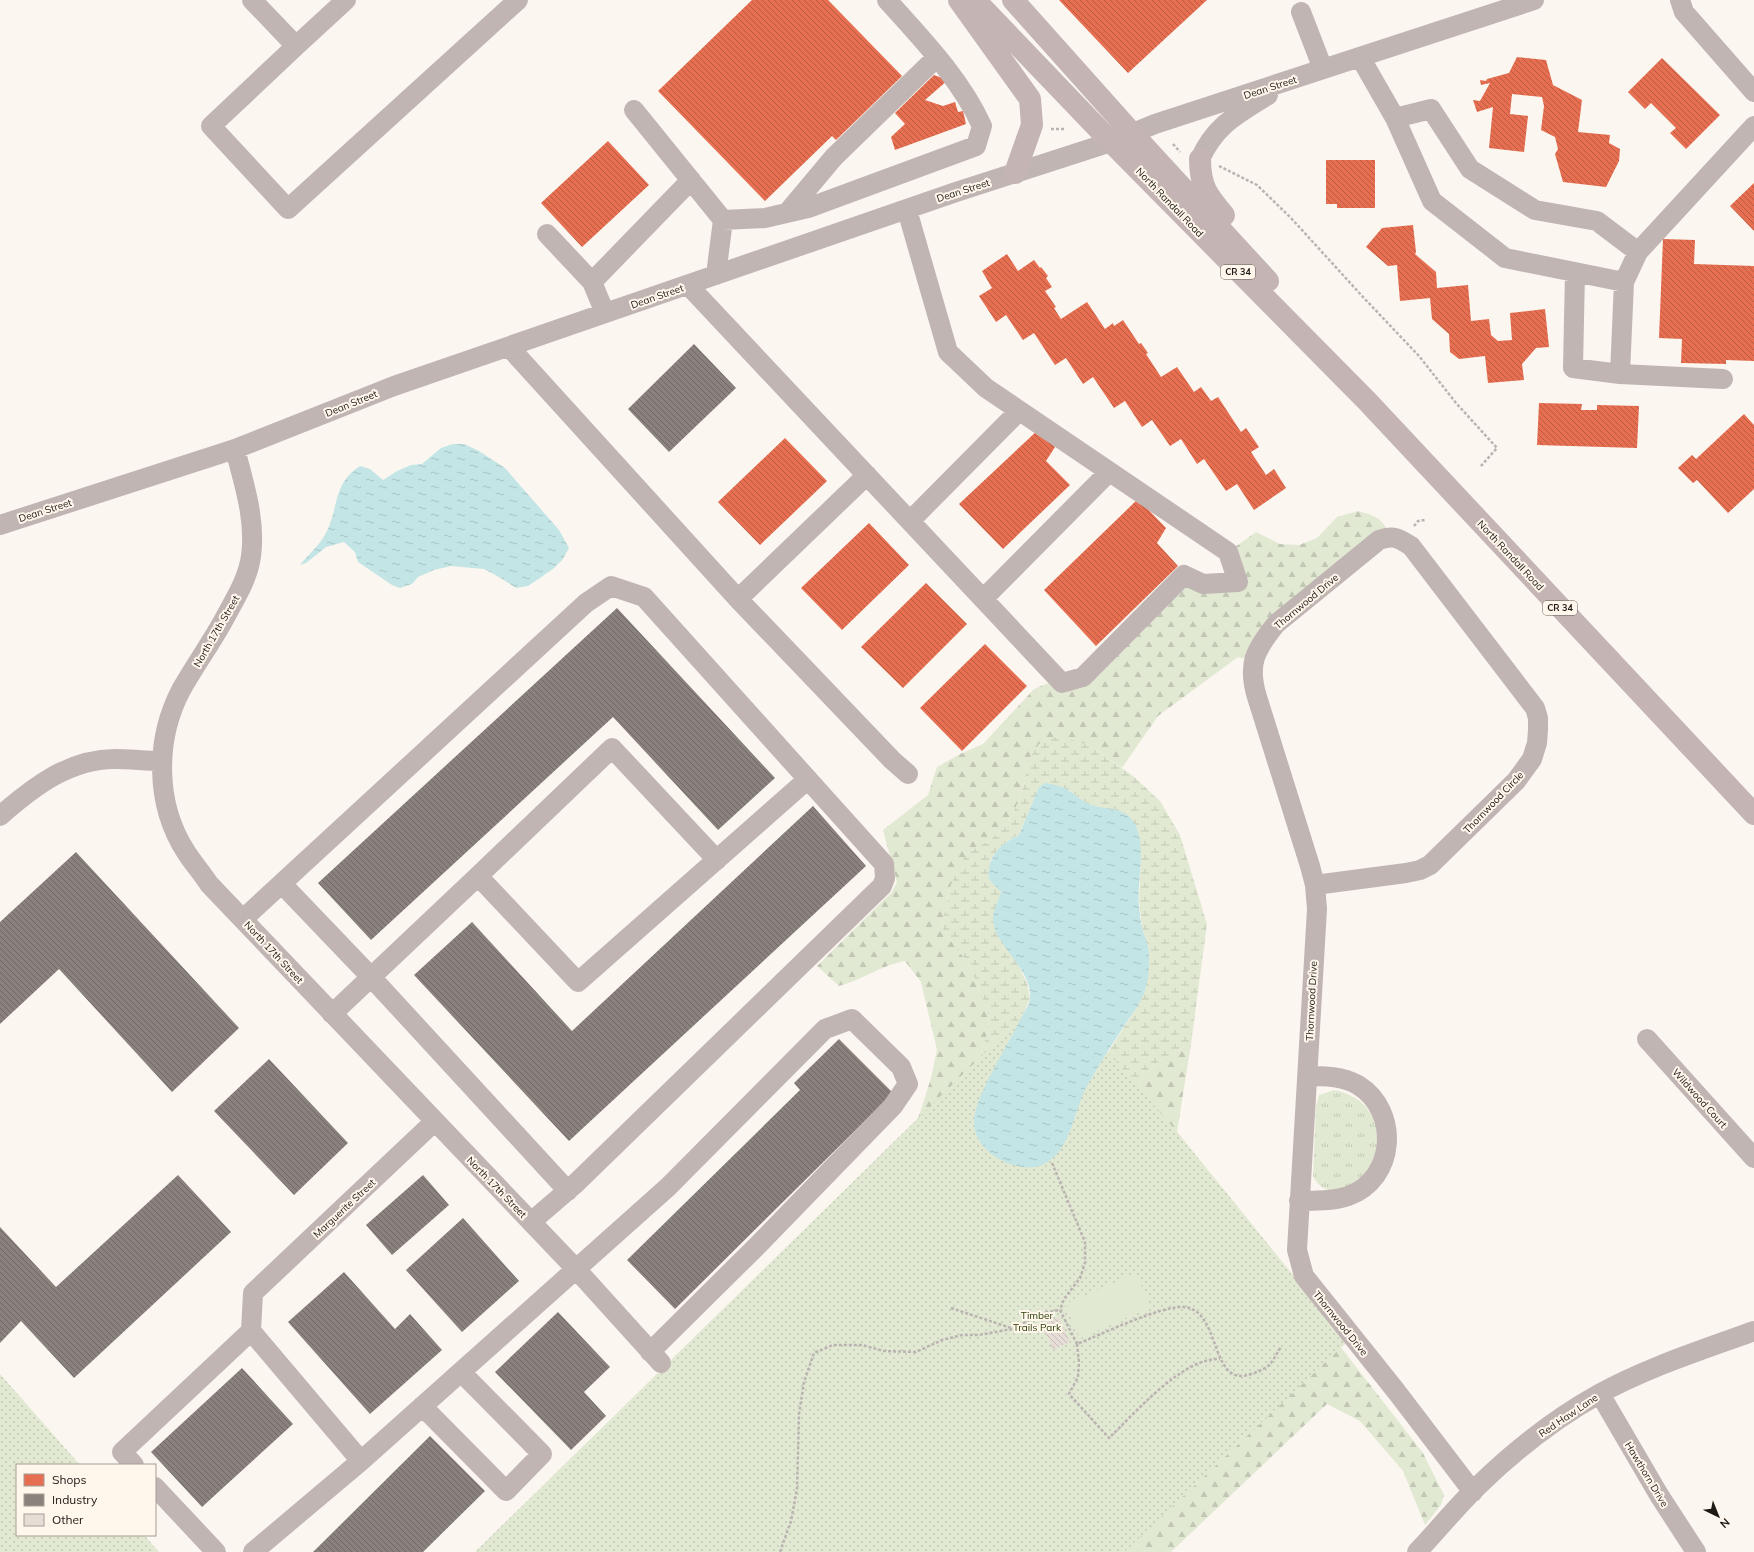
<svg xmlns="http://www.w3.org/2000/svg" width="1754" height="1552" viewBox="0 0 1754 1552" font-family="Mulish,sans-serif">
<style>
.grass{fill:url(#grass-tufts)}
.forest{fill:url(#forest-firs)}
.wetland{fill:url(#wetland-marsh);fill-rule:evenodd}
.park{fill:url(#park-dots)}
.pitch{fill:#e2e9d3}
.water{fill:url(#water-ripples)}
.shops{fill:url(#shops-back-hatch)}
.industry{fill:url(#industry-back-hatch)}
.building{fill:url(#building-back-hatch)}
.lines{fill:none;stroke-linecap:round;stroke-linejoin:round}
.path{stroke:#bbb3b1;stroke-width:2.5;stroke-dasharray:3 2;stroke-linecap:butt}
.minor{stroke:#c1b5b4;stroke-width:20}
.major{stroke:#c4b5b4;stroke-width:22}
.labels{text-anchor:middle;stroke-width:4;stroke-linejoin:round;paint-order:stroke}
.shield{fill:#fff6ec;stroke:#625c56;stroke-width:1}
.shield-label{font-size:9px;font-weight:bold;fill:#1e1a16}
.street-label{font-size:10px;fill:#1e1a16;stroke:#fff6ec}
.park-label{font-size:10px;fill:#2b3e05;stroke:#fff6ec}
</style>
<defs>
<pattern id="grass-tufts" width="24" height="20" patternUnits="userSpaceOnUse"><rect width="24" height="20" fill="#e2e9d3"/><path d="M3 7l-1-3M5 7V3M7 7l1-3M15 17l-1-3M17 17v-4M19 17l1-3" fill="none" stroke="#c1c7b4"/></pattern>
<pattern id="forest-firs" width="22" height="20" patternUnits="userSpaceOnUse"><rect width="22" height="20" fill="#e2e9d3"/><path d="M5 1l3.5 6h-7zM16 11l3.5 6h-7z" fill="#c1c7b4"/></pattern>
<pattern id="wetland-marsh" width="20" height="14" patternUnits="userSpaceOnUse"><rect width="20" height="14" fill="#e2e9d3"/><path d="M1 5h8M5 5V1M11 12h8M15 12V8" fill="none" stroke="#c1c7b4"/></pattern>
<pattern id="park-dots" width="8" height="8" patternUnits="userSpaceOnUse"><rect width="8" height="8" fill="#e2e9d3"/><path d="M2 2h.1M6 6h.1" fill="none" stroke="#c1c7b4" stroke-width="1.8" stroke-linecap="round"/></pattern>
<pattern id="water-ripples" width="26" height="14" patternUnits="userSpaceOnUse"><rect width="26" height="14" fill="#c3e5e5"/><path d="M2 4q2-2 4 0t4 0M15 11q2-2 4 0t4 0" fill="none" stroke="#a7c4c4"/></pattern>
<pattern id="shops-back-hatch" width="6" height="6" patternUnits="userSpaceOnUse"><rect width="6" height="6" fill="#e76f51"/><path d="M-1 5l2 2M0 0l6 6M5-1l2 2" fill="none" stroke="#bb5a42"/></pattern>
<pattern id="industry-back-hatch" width="6" height="6" patternUnits="userSpaceOnUse"><rect width="6" height="6" fill="#8a817c"/><path d="M-1 5l2 2M0 0l6 6M5-1l2 2" fill="none" stroke="#706965"/></pattern>
<pattern id="building-back-hatch" width="6" height="6" patternUnits="userSpaceOnUse"><rect width="6" height="6" fill="#e6ddd6"/><path d="M-1 5l2 2M0 0l6 6M5-1l2 2" fill="none" stroke="#c5bdb7"/></pattern>
</defs>
<rect width="100%" height="100%" fill="#fbf6f0"/>
<path class="grass" d="M 1334,1090 C 1349,1093 1363,1100 1371,1114 C 1401,1165 1331,1216 1313,1176 L 1316,1106 L 1319,1095 Z"/>
<path class="forest" d="M 1358,511 C 1376,516 1383,518 1390,536 L 1276,624 L 1254,662 L 1238,657 L 1158,716 L 1122,768 L 1097,751 L 1085,744 L 1026,769 L 1025,781 L 1018,803 L 1005,827 L 990,840 L 967,853 L 963,860 L 948,892 L 947,908 L 942,919 L 943,929 L 971,968 L 989,1016 L 988,1031 L 978,1063 L 1136,1091 C 1149,1063 1165,1057 1191,1044 L 1177,1132 L 1325,1315 L 664,1367 L 918,1119 L 931,1078 L 937,1050 L 921,982 L 905,961 C 882,965 862,980 839,986 L 817,966 L 892,892 L 897,882 L 883,830 L 928,795 L 937,767 L 960,754 L 983,744 L 1034,689 L 1051,682 L 1062,683 L 1184,575 L 1237,582 L 1228,552 L 1256,532 L 1280,544 L 1299,545 L 1317,538 L 1337,517 Z
M 1336,1341 L 1423,1453 L 1444,1495 L 1441,1505 L 1425,1525 L 1403,1471 L 1360,1421 L 1327,1404 L 1171,1552 L 1093,1552 Z"/>
<path class="wetland" d="M 1051,737 L 1067,738 L 1085,744 L 1097,751 L 1133,776 L 1160,801 L 1180,835 L 1207,924 L 1191,1044 C 1165,1057 1149,1063 1136,1091 L 978,1063 L 988,1031 L 989,1016 L 971,968 L 943,929 L 942,919 L 947,908 L 948,892 L 958,868 L 967,853 L 990,840 L 1005,827 L 1018,803 L 1025,781 L 1026,769 L 1030,757 L 1039,744 ZM 1039,787 L 1069,790 L 1086,803 L 1101,809 L 1115,809 L 1141,856 L 1139,901 L 1142,927 L 1148,946 L 1136,1008 L 1102,1062 L 1016,1030 L 1030,998 L 1027,983 L 1017,962 L 1002,942 L 999,901 L 1001,892 L 995,884 L 990,861 C 998,848 1005,841 1019,835 Z"/>
<path class="park" d="M 1052,987 L 1177,1132 L 1347,1342 L 1124,1552 L 475,1552 Z
M 0,1374 L 80,1465 L 17,1465 L 17,1535 L 144,1535 L 159,1552 L 0,1552 Z"/>
<path class="pitch" d="M 1136,1273 L 1151,1307 L 1080,1338 L 1065,1304 Z"/>
<path class="water" d="M 453,444 L 464,444 L 479,451 L 505,468 L 559,530 L 569,548 L 563,559 L 553,569 L 528,586 L 516,588 L 499,577 L 484,569 L 451,566 L 434,570 L 418,577 L 412,584 L 400,588 L 392,585 L 358,562 L 355,552 L 344,542 L 326,547 L 306,563 L 300,565 C 309,554 322,543 328,529 C 339,503 334,483 360,466 L 370,469 L 383,480 L 397,471 L 411,465 L 422,464 L 441,448 Z
M 1045,783 C 1053,784 1061,786 1068,790 C 1076,794 1081,801 1089,804 C 1100,809 1113,807 1124,813 C 1152,829 1136,880 1139,906 C 1140,913 1140,920 1142,927 C 1143,933 1147,940 1148,946 C 1150,958 1149,976 1146,987 C 1143,1000 1133,1013 1126,1023 C 1112,1045 1097,1067 1085,1090 C 1075,1111 1071,1141 1054,1157 C 1049,1161 1042,1166 1036,1167 C 1010,1171 973,1150 974,1121 C 974,1098 1009,1043 1020,1020 C 1023,1014 1030,1004 1030,997 C 1032,968 991,943 993,916 C 994,908 999,900 1001,892 C 997,887 991,883 989,878 C 988,875 989,872 989,868 C 992,851 1004,842 1019,835 L 1039,787 Z"/>
<path class="shops" d="M 752,0 L 828,0 L 902,76 L 836,140 L 832,136 L 765,201 L 658,91 Z
M 1059,0 L 1207,0 L 1128,73 Z
M 1517,57 L 1546,60 L 1553,85 L 1582,100 L 1578,132 L 1610,135 L 1609,143 L 1620,149 L 1619,161 L 1606,187 L 1563,182 L 1555,154 L 1558,149 L 1555,137 L 1541,130 L 1544,106 L 1542,97 L 1512,94 L 1510,114 L 1528,116 L 1524,152 L 1489,148 L 1493,107 L 1477,112 L 1473,100 L 1480,101 L 1490,83 L 1481,85 L 1480,80 L 1486,81 L 1487,79 L 1509,73 Z
M 1662,58 L 1720,115 L 1686,149 L 1670,133 L 1676,128 L 1651,103 L 1645,109 L 1628,92 Z
M 934,75 L 948,80 L 925,100 L 943,106 L 955,102 L 958,112 L 963,111 L 966,124 L 895,150 L 891,137 L 905,124 L 895,113 Z
M 608,141 L 649,185 L 582,247 L 541,203 Z
M 1326,160 L 1375,160 L 1375,208 L 1337,208 L 1337,204 L 1326,204 Z
M 1754,183 L 1754,231 L 1730,206 Z
M 1413,225 L 1416,252 L 1415,254 L 1436,272 L 1437,288 L 1468,285 L 1471,321 L 1489,319 L 1491,335 L 1498,341 L 1512,340 L 1510,313 L 1545,309 L 1549,347 L 1536,348 L 1522,364 L 1524,380 L 1488,383 L 1485,356 L 1459,359 L 1450,352 L 1449,334 L 1432,319 L 1430,298 L 1400,301 L 1397,265 L 1388,266 L 1366,247 L 1382,228 Z
M 1663,239 L 1695,240 L 1694,264 L 1754,266 L 1754,361 L 1726,360 L 1726,364 L 1681,363 L 1682,339 L 1659,338 Z
M 1007,254 L 1018,271 L 1034,260 L 1040,268 L 1041,267 L 1048,276 L 1046,278 L 1052,287 L 1045,291 L 1056,307 L 1054,308 L 1061,319 L 1087,302 L 1105,329 L 1113,323 L 1114,326 L 1123,320 L 1139,344 L 1141,343 L 1148,353 L 1146,354 L 1161,377 L 1177,367 L 1194,392 L 1201,387 L 1211,401 L 1218,397 L 1241,432 L 1246,428 L 1259,447 L 1251,452 L 1266,475 L 1274,469 L 1286,488 L 1254,510 L 1237,484 L 1226,491 L 1204,459 L 1197,464 L 1181,439 L 1170,446 L 1152,420 L 1142,427 L 1125,401 L 1114,408 L 1093,377 L 1083,384 L 1066,358 L 1055,365 L 1034,333 L 1023,340 L 1006,315 L 996,322 L 979,296 L 992,288 L 982,271 Z
M 1539,403 L 1582,404 L 1581,410 L 1597,410 L 1597,405 L 1639,406 L 1637,448 L 1537,445 Z
M 1744,414 L 1754,425 L 1754,489 L 1728,513 L 1697,480 L 1693,483 L 1678,468 L 1692,455 L 1696,459 Z
M 1038,430 L 1055,447 L 1046,461 L 1070,485 L 1003,549 L 959,504 Z
M 785,438 L 827,481 L 760,545 L 718,502 Z
M 1138,499 L 1166,528 L 1157,543 L 1178,566 L 1096,646 L 1044,590 Z
M 869,523 L 909,565 L 842,630 L 801,588 Z
M 926,583 L 967,624 L 903,688 L 861,647 Z
M 985,644 L 1027,686 L 962,751 L 920,708 Z"/>
<path class="industry" d="M 694,344 L 736,388 L 669,452 L 628,409 Z
M 617,608 L 775,778 L 718,830 L 613,717 L 371,940 L 318,883 Z
M 813,806 L 866,866 L 569,1141 L 414,975 L 472,922 L 572,1031 Z
M 76,852 L 239,1028 L 172,1092 L 59,969 L 0,1024 L 0,922 Z
M 839,1039 L 893,1093 L 675,1309 L 627,1260 L 800,1090 L 794,1083 Z
M 269,1059 L 348,1143 L 294,1195 L 214,1111 Z
M 178,1175 L 231,1232 L 74,1378 L 21,1321 L 0,1343 L 0,1227 L 56,1287 Z
M 423,1175 L 449,1205 L 392,1255 L 366,1225 Z
M 463,1218 L 519,1281 L 462,1332 L 406,1270 Z
M 344,1272 L 395,1329 L 410,1314 L 442,1350 L 370,1414 L 288,1322 Z
M 558,1312 L 610,1367 L 584,1392 L 606,1416 L 571,1450 L 495,1372 Z
M 242,1368 L 293,1424 L 202,1507 L 151,1452 Z
M 430,1436 L 485,1491 L 423,1552 L 313,1552 Z"/>
<path class="building" d="M 1059,1317 L 1070,1342 L 1053,1350 L 1042,1325 Z"/>
<g class="lines">
<path class="path" d="M 1051,129 L 1064,129
M 1173,144 L 1180,152
M 1219,166 L 1257,185 L 1291,218 L 1363,297 L 1419,356 L 1456,403 L 1497,448 L 1480,467
M 1414,526 L 1418,521 L 1425,520
M 1052,1163 L 1085,1242 L 1085,1263 L 1080,1278 L 1064,1299 L 1060,1310
M 951,1308 L 1011,1328
M 1077,1344 L 1079,1362 L 1078,1377 L 1069,1394 L 1109,1438 C 1134,1414 1183,1357 1220,1359
M 780,1552 L 791,1521 L 797,1489 L 799,1414 L 804,1382 L 814,1353 L 833,1345 L 862,1345 L 884,1351 L 916,1352 L 942,1340 L 962,1335 L 979,1335 L 1012,1329 L 1043,1313 L 1060,1310 L 1077,1344 C 1100,1335 1162,1305 1184,1307 C 1222,1310 1209,1389 1251,1374 C 1272,1367 1270,1364 1281,1347"/>
<path class="minor" d="M 252,0 L 296,46 L 211,126 L 288,209 L 518,0
M 1680,0 L 1684,12 L 1754,92
M 1301,12 L 1323,69
M 296,46 L 346,0
M 1360,57 L 1395,118 L 1431,109 L 1470,169 L 1535,210 L 1597,221 L 1638,252 L 1754,126
M 634,110 L 723,220 L 716,275
M 1395,118 L 1432,201 L 1505,258 L 1624,282 L 1620,374 L 1723,379
M 1200,159 C 1216,124 1237,115 1268,95
M 787,213 L 834,157 L 937,57
M 723,220 L 765,218 L 808,208 L 976,146 L 982,126 C 960,78 922,39 887,0
M 547,234 L 592,282
M 1575,272 L 1573,368 L 1620,374
M 1624,282 L 1638,252
M 688,285 L 1062,683 L 1083,677 L 1184,575 L 1203,584 L 1238,582 L 1228,552 L 986,388 L 948,352 L 907,210
M 605,313 L 592,282 L 691,180
M 510,348 L 738,599 L 867,475
M 235,449 C 244,484 256,520 251,556 C 248,580 233,602 222,623 C 209,646 194,667 181,690 C 155,740 155,804 186,852 C 193,863 202,873 209,884 L 576,1269 L 661,1363
M 910,521 L 1019,411
M 0,525 L 235,449 L 394,386 L 956,192 L 1111,142 L 1155,124 L 1534,0
M 738,599 L 892,760 L 908,774
M 983,599 L 1109,472
M 0,816 C 33,787 69,759 115,759 C 130,759 146,761 161,761
M 478,876 L 612,748 L 717,860
M 282,884 L 371,977 L 568,1191
M 1315,885 L 1406,873 L 1420,870 L 1430,865 L 1516,781 L 1532,759 L 1537,743 L 1538,730 L 1538,718 L 1535,708 L 1411,546 C 1398,538 1394,535 1379,540 L 1276,624 C 1255,650 1247,664 1257,697 L 1310,866 L 1315,885 L 1317,909 L 1297,1250 L 1304,1276 L 1396,1391 L 1473,1492
M 243,919 L 586,603 L 611,586 L 644,597 L 884,864 L 885,878 L 882,886 L 574,1185 L 531,1222
M 332,1014 L 478,876 L 578,982 L 808,779
M 1647,1039 L 1754,1158
M 1299,1201 C 1315,1200 1333,1202 1348,1196 C 1396,1179 1400,1111 1358,1085 C 1342,1076 1324,1076 1307,1076
M 1600,1394 L 1659,1495 L 1696,1552
M 422,1406 L 506,1491 L 542,1454 L 461,1372
M 361,1461 L 668,1187 L 825,1029 L 852,1019 L 901,1067 L 908,1084 L 893,1106 L 758,1245 L 650,1352
M 134,1465 L 122,1452 L 251,1331
M 155,1487 L 216,1552
M 253,1552 L 361,1461 L 251,1331 L 253,1293 L 434,1122
M 1417,1552 C 1438,1530 1457,1506 1479,1485 C 1515,1450 1556,1418 1599,1394 C 1648,1367 1702,1350 1754,1331"/>
<path class="major" d="M 959,0 L 1030,99 L 1032,125 L 1015,173
M 975,0 L 1111,142 L 1367,401 L 1754,814
M 1013,0 L 1131,132 L 1268,281
M 1200,159 C 1200,186 1207,195 1224,215"/>
</g>
<g class="labels">
<g class="shield">
<rect x="1221" y="265" width="34" height="14" rx="3"/>
<rect x="1543" y="601" width="34" height="14" rx="3"/>
</g>
<g class="shield-label">
<text x="1238" y="275">CR 34</text>
<text x="1560" y="611">CR 34</text>
</g>
<g class="street-label">
<text transform="translate(1270 87) rotate(-18)" y="4">Dean Street</text>
<text transform="translate(963 190) rotate(-18)" y="4">Dean Street</text>
<text transform="translate(1170 202) rotate(46)" y="4">North Randall Road</text>
<text transform="translate(657 296) rotate(-19)" y="4">Dean Street</text>
<text transform="translate(351 403) rotate(-22)" y="4">Dean Street</text>
<text transform="translate(45 510) rotate(-18)" y="4">Dean Street</text>
<text transform="translate(1511 555) rotate(47)" y="4">North Randall Road</text>
<text transform="translate(1306 601) rotate(-40)" y="4">Thornwood Drive</text>
<text transform="translate(216 631) rotate(-60)" y="4">North 17th Street</text>
<text transform="translate(1493 802) rotate(-46)" y="4">Thornwood Circle</text>
<text transform="translate(274 952) rotate(47)" y="4">North 17th Street</text>
<text transform="translate(1311 1001) rotate(-87)" y="4">Thornwood Drive</text>
<text transform="translate(1700 1098) rotate(48)" y="4">Wildwood Court</text>
<text transform="translate(497 1187) rotate(46)" y="4">North 17th Street</text>
<text transform="translate(344 1208) rotate(-43)" y="4">Marguerite Street</text>
<text transform="translate(1341 1323) rotate(51)" y="4">Thornwood Drive</text>
<text transform="translate(1568 1415) rotate(-34)" y="4">Red Haw Lane</text>
<text transform="translate(1647 1474) rotate(59)" y="4">Hawthorn Drive</text>
</g>
<g class="park-label">
<text x="1037" y="1319">Timber<tspan x="1037" dy="12">Trails Park</tspan></text>
</g>
</g>
<rect x="16" y="1464" width="140" height="72" fill="#fff6ec" stroke="#a59e96"/>
<rect x="24" y="1474" width="20" height="12" fill="#e76f51" stroke="#a59e96"/>
<text x="52" y="1484" font-size="12" fill="#1e1a16">Shops</text>
<rect x="24" y="1494" width="20" height="12" fill="#8a817c" stroke="#a59e96"/>
<text x="52" y="1504" font-size="12" fill="#1e1a16">Industry</text>
<rect x="24" y="1514" width="20" height="12" fill="#e6ddd6" stroke="#a59e96"/>
<text x="52" y="1524" font-size="12" fill="#1e1a16">Other</text>
<g transform="translate(1718 1516) rotate(137)" stroke="#fff6ec" stroke-width="3" paint-order="stroke">
<path d="M0-3L7 15L0 10L-7 15Z" fill="#1e1a16"/>
<text y="-6" font-size="11" font-weight="bold" text-anchor="middle" fill="#1e1a16">N</text>
</g>
</svg>
